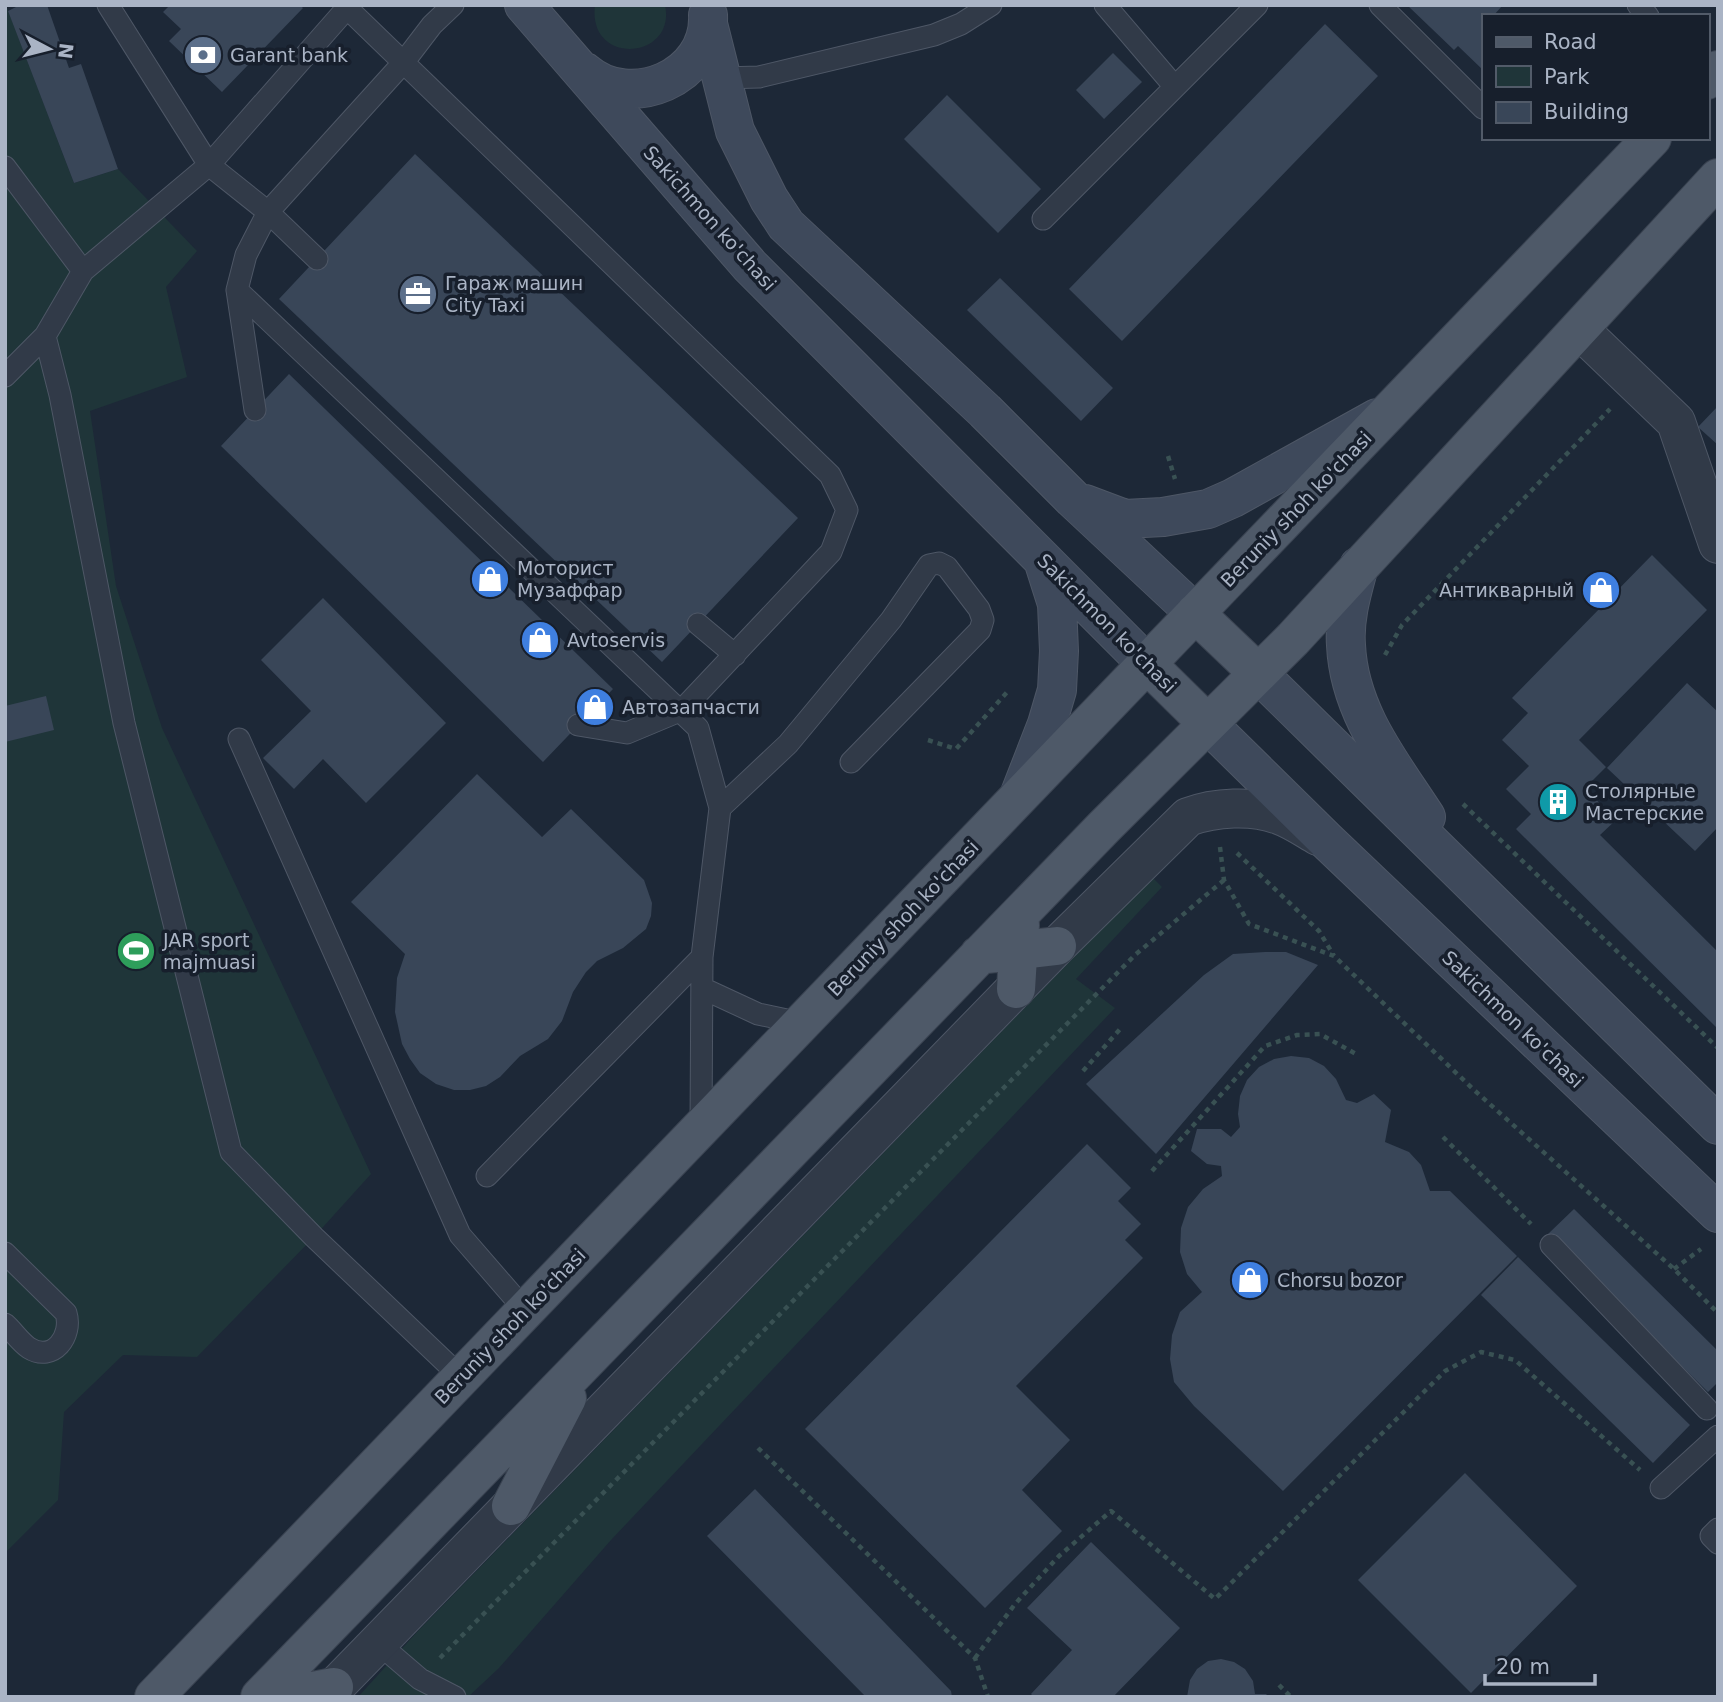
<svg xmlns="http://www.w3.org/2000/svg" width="1723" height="1702" viewBox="0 0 1723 1702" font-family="'DejaVu Sans',sans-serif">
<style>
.green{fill:#1f3539}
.building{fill:#394658}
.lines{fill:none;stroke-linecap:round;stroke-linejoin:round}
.service-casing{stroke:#4e5766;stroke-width:23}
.minor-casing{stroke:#4e5766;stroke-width:40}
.secondary-casing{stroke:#4e5766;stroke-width:40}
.primary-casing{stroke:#3a4351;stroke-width:40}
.path{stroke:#395153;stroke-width:4.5;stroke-dasharray:5 5;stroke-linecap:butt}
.service{stroke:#313a48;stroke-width:21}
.minor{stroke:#313a48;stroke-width:38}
.secondary{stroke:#3e495b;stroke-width:38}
.primary{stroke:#4e5968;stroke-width:38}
.labels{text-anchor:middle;stroke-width:7;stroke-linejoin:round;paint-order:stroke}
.poi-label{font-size:19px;fill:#aab4c5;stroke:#171f2c;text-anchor:start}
.street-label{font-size:19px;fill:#aab4c5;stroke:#171f2c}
</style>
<rect width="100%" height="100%" fill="#1d2837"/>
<path class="green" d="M 6,5 L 74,183 L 118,169 L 197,251 L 166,287 L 187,377 L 90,411 L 116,586 L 162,728 L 371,1174 L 314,1237 L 197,1357 L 123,1355 L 64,1412 L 58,1500 L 5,1553 Z
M 595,5 L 665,5 C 677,60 587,67 595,5 Z
M 1152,877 L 1162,887 L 1076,979 L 1115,1008 L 611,1540 L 499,1668 L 468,1697 L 358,1697 L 417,1632 Z"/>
<path class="building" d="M 20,5 L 47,5 L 69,68 L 81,64 L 118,169 L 74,183 L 8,11 Z
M 170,5 L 300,5 L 303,8 L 222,92 L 169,41 L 181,29 L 163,12 Z
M 1407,5 L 1503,5 L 1493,16 L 1483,16 L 1483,70 L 1458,46 L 1454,50 Z
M 1325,24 L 1378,76 L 1122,341 L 1069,289 Z
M 1113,53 L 1142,82 L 1104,119 L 1076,90 Z
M 947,95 L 1041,189 L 998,233 L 904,139 Z
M 415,154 L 798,518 L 662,662 L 279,299 Z
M 1000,278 L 1113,388 L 1081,421 L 967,310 Z
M 289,374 L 613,689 L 543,762 L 221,446 Z
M 1718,406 L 1718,445 L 1698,427 Z
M 1652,555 L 1707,610 L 1579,740 L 1606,767 L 1585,788 L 1616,820 L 1600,835 L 1718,952 L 1718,1029 L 1516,829 L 1531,814 L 1506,789 L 1529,766 L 1502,740 L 1528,713 L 1512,698 Z
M 323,598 L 446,723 L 366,803 L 323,759 L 294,789 L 263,758 L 311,711 L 261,660 Z
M 1687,683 L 1718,712 L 1718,827 L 1695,851 L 1607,768 Z
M 46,696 L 54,730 L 5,742 L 5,706 Z
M 477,774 L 542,837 L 571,809 L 644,880 L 652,903 L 651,916 L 646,929 L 623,948 L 597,961 L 586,972 L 573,992 L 562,1021 L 548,1039 L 520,1056 L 500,1077 L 486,1086 L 470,1090 L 454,1090 L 436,1084 L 420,1073 L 410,1059 L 402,1044 L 395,1012 L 397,978 L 405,954 L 351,902 Z
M 1265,952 L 1286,952 L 1318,965 L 1156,1154 L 1086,1084 L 1204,975 L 1233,954 Z
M 1291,1056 L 1309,1058 L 1324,1066 L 1336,1079 L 1346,1100 L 1357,1103 L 1374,1094 L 1391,1110 L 1385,1142 L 1409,1152 L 1421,1165 L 1430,1191 L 1450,1191 L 1517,1256 L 1283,1491 L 1194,1406 L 1174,1382 L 1170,1359 L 1172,1335 L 1180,1312 L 1202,1292 L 1187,1274 L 1180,1252 L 1181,1228 L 1188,1207 L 1203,1189 L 1222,1176 L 1221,1166 L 1207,1164 L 1191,1151 L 1197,1129 L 1221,1129 L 1231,1137 L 1240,1127 L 1238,1114 L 1240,1096 L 1247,1080 L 1259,1067 L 1274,1059 Z
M 1087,1144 L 1131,1188 L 1118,1201 L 1141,1224 L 1125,1240 L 1143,1258 L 1016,1386 L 1070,1440 L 1022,1490 L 1062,1531 L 985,1608 L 805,1429 Z
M 1574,1209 L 1718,1351 L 1718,1382 L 1708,1392 L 1548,1234 Z
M 1518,1257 L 1690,1425 L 1653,1463 L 1481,1295 Z
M 1465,1473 L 1577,1586 L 1471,1693 L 1358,1580 Z
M 755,1489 L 951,1691 L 952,1697 L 866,1697 L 707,1536 Z
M 1091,1542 L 1180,1628 L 1113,1697 L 1034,1697 L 1031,1694 L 1072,1650 L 1027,1608 Z
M 1221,1659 L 1234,1662 L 1245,1669 L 1253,1681 L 1255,1694 L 1266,1694 L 1269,1697 L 1187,1697 L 1190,1680 L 1197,1669 L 1208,1661 Z"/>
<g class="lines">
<g class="service-casing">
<path id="service" d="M 108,5 L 209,165 L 268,212 L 403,63 L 432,25 L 453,5
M 344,5 L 830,475 L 847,510 L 831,552 L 682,710 L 627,733 L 578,725
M 1105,5 L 1175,87
M 1380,5 L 1483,108
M 1638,5 L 1648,16
M 722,78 L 759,77 L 934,35 L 961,24 L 991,5
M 5,167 L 83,271
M 1043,219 L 1257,5
M 317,259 L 268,212 L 246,255 L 237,290 L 698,728 L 720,808 L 702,957 L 701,1127
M 237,290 L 255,410
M 45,336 L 60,395 L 124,723 L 231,1152 L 314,1237 L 461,1377
M 5,376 L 45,336 L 83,271 L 209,165 L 347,8
M 698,624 L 735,655
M 239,739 L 460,1235 L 525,1310
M 720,808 L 788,744 L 891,620 L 929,565 L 939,563 L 947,567 L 979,609 L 983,620 L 980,630 L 851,762
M 702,988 L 758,1014 L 801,1023
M 487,1176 L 702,957
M 1551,1245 L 1707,1409
M 5,1253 L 66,1313 C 73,1336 53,1363 29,1348 C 20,1342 13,1331 5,1324
M 1661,1488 L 1718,1436
M 1718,1529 L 1711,1536 L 1718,1543
M 378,1643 L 420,1679 L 455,1697"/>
</g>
<g class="minor-casing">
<path id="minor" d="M 1580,330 L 1676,422 L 1718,544
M 325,1697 L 1057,946 L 1188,817 C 1215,807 1252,805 1279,815 C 1293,820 1306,829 1318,836"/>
</g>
<g class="secondary-casing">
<path id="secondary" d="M 524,5 L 750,266 L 1147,664
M 708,24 L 735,131 L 769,199 L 786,225 L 985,411 L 1073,499 L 1195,613
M 585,72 C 630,111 711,78 708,15
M 1085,504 L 1125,519 L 1163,517 L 1208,509 L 1233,498 L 1377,418
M 1359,566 C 1352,592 1344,618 1346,645 C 1349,712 1391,763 1426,817
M 1258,673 L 1718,1125
M 1207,723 L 1326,840 L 1718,1213
M 1019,796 L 1047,724 L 1057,690 L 1059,651 L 1057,604 L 1043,560"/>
</g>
<g class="primary-casing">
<path id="primary" d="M 1707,80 L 1718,70
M 1195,613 L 1258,673
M 1147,664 L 1207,723
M 979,955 L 1057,946
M 1016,989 L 1020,925
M 511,1506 L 567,1398
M 154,1697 L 1652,138
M 260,1697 L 1104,827 L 1293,639 L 1718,178
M 283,1697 L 334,1687"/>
</g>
<path class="path" d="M 1168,456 L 1175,479
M 1385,655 L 1402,625 L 1610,409
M 928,740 L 956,749 L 1009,690
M 1463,804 L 1718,1048
M 1220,847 L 1224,880 L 1249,924 L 1334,956 L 1473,1089 L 1674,1269 L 1718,1313
M 1237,853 L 1319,931 L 1334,956
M 1083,1071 L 1122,1027
M 1443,1137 L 1531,1224
M 1152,1171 L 1265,1046 L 1297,1035 L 1320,1034 L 1356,1054
M 1674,1269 L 1701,1249
M 758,1448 L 975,1658 L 988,1697
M 440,1658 L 1135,955 L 1224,880
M 975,1658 L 1015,1604 L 1059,1556 L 1111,1511 L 1215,1599 L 1445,1371 L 1481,1352 L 1515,1360 L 1640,1470
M 1279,1685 L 1291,1697"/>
<use href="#service" class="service"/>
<use href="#minor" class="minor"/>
<use href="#secondary" class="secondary"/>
<use href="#primary" class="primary"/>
</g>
<defs>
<g id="bank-disc" transform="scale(2.0125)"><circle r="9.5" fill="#5c6f8a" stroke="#171f2c"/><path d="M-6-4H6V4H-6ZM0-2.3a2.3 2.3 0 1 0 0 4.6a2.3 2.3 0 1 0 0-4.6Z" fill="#fff"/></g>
<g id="office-disc" transform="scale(2.0125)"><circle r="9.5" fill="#5c6f8a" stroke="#171f2c"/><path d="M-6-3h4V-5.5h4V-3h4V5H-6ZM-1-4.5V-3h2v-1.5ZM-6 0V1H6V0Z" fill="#fff"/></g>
<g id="shop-disc" transform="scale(2.0125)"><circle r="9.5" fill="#3f7fe0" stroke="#171f2c"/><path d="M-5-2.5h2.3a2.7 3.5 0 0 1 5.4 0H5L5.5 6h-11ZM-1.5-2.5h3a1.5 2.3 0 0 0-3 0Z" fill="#fff"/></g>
<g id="building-disc" transform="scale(2.0125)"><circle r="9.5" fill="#0f9aa8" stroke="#171f2c"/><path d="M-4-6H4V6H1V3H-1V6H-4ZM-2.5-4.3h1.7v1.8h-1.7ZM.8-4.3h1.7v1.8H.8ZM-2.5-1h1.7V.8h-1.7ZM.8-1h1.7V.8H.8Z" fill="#fff"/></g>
<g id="stadium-disc" transform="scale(2.0125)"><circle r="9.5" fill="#2e9e5b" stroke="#171f2c"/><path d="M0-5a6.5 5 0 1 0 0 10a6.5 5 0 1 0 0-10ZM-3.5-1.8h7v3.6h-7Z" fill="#fff"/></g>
</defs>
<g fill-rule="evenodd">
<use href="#bank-disc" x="203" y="55"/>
<use href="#office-disc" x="418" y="294"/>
<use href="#shop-disc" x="490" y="579"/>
<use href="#shop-disc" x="1601" y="590"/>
<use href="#shop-disc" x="540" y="640"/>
<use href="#shop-disc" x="595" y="707"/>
<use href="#building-disc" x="1558" y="802"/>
<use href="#stadium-disc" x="136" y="951"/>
<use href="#shop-disc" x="1250" y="1280"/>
</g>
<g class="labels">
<g class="poi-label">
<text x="230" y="62">Garant bank</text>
<text x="445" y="290">Гараж машин<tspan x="445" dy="22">City Taxi</tspan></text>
<text x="517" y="575">Моторист<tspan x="517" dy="22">Музаффар</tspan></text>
<text x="1574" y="597" text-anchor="end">Антикварный</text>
<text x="567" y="647">Avtoservis</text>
<text x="622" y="714">Автозапчасти</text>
<text x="1585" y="798">Столярные<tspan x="1585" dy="22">Мастерские</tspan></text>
<text x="163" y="947">JAR sport<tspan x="163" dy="22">majmuasi</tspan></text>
<text x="1277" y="1287">Chorsu bozor</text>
</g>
<g class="street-label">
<text transform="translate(710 218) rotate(48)" y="7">Sakichmon ko'chasi</text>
<text transform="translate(1296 509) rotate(-46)" y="7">Beruniy shoh ko'chasi</text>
<text transform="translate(1107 623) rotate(45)" y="7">Sakichmon ko'chasi</text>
<text transform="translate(903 918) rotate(-46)" y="7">Beruniy shoh ko'chasi</text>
<text transform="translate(1513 1019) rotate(44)" y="7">Sakichmon ko'chasi</text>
<text transform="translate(510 1326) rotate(-46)" y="7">Beruniy shoh ko'chasi</text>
</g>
</g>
<rect width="1723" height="1702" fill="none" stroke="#aab4c5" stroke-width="14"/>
<rect x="1482" y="14" width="228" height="126" fill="#171f2c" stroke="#525b69" stroke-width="2"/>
<rect x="1496" y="37" width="35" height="10" fill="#4e5968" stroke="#525b69" stroke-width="2"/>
<text x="1544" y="49" font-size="21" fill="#aab4c5">Road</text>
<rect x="1496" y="66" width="35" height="21" fill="#1f3539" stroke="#525b69" stroke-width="2"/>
<text x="1544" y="84" font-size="21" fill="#aab4c5">Park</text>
<rect x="1496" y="102" width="35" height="21" fill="#394658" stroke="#525b69" stroke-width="2"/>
<text x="1544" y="119" font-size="21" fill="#aab4c5">Building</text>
<g transform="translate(49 49) rotate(97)" stroke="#171f2c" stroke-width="5" paint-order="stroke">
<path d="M0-5L12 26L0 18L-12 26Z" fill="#aab4c5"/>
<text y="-10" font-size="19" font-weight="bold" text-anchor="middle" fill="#aab4c5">N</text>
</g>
<path d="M1485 1674v10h110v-10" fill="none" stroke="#aab4c5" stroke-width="3.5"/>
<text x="1496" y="1674" font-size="21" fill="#aab4c5" stroke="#171f2c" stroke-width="5" paint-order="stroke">20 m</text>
</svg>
